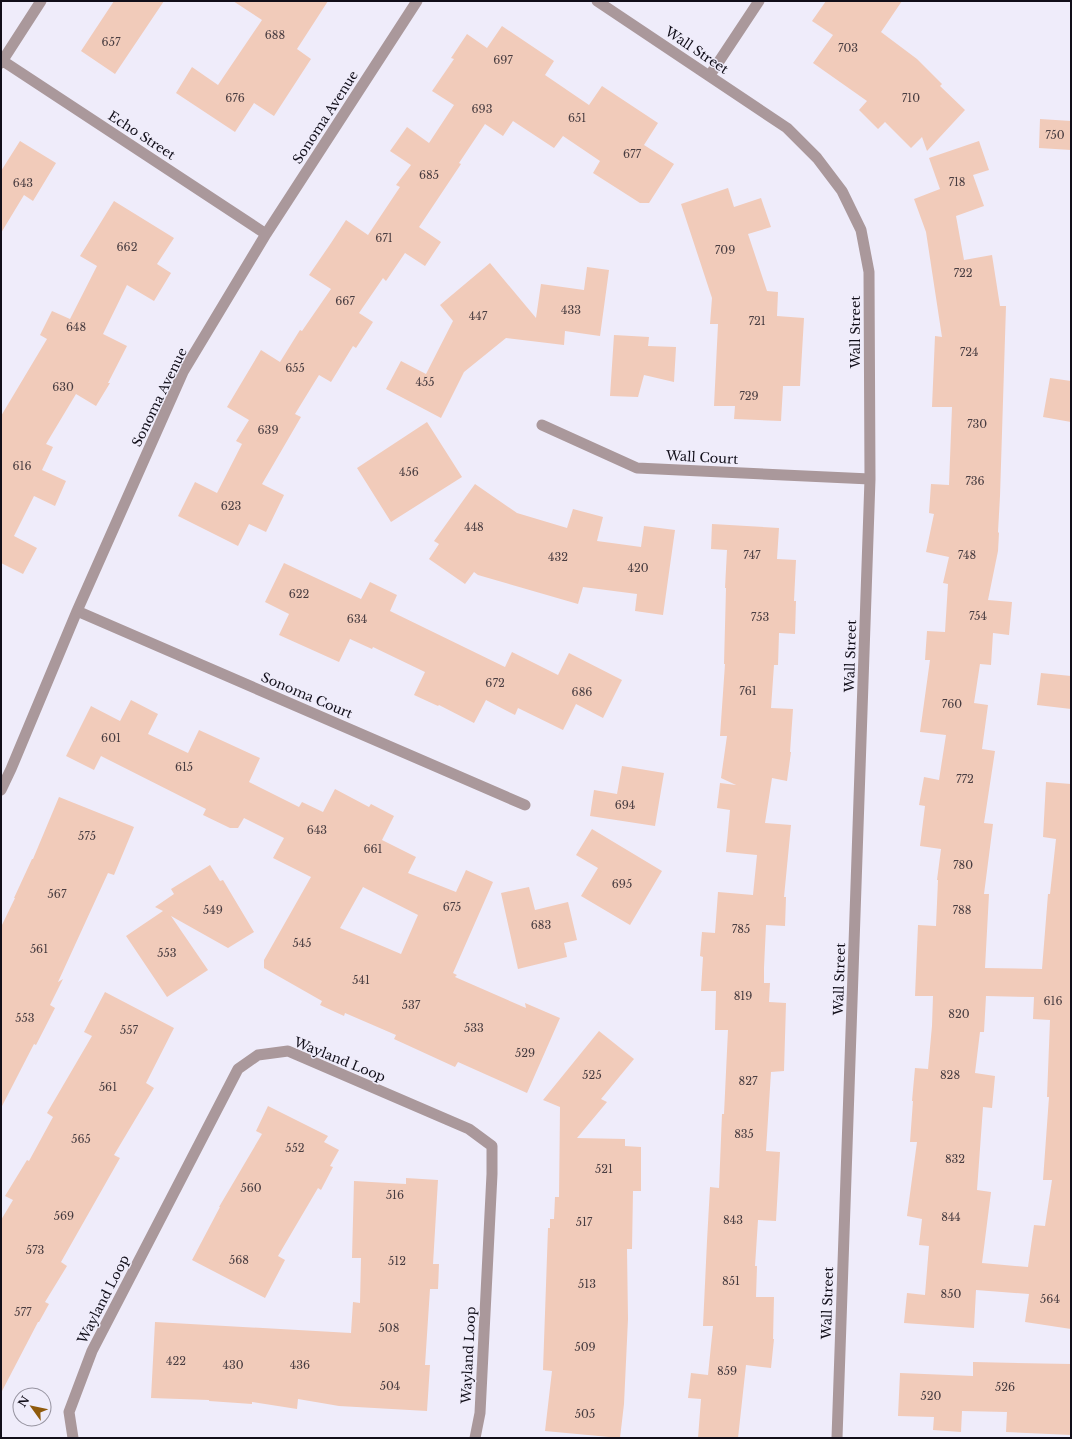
<svg xmlns="http://www.w3.org/2000/svg" width="1072" height="1439" viewBox="0 0 1072 1439" font-family="'Libre Baskerville',serif">
<style>
.building{fill:#f1cbba;fill-rule:evenodd}
.lines{fill:none;stroke-linecap:round;stroke-linejoin:round}
.minor{stroke:#aa989b;stroke-width:11}
.labels{text-anchor:middle;stroke-width:3;stroke-linejoin:round;paint-order:stroke}
.number-label{font-size:11px;fill:#493d41}
.street-label{font-size:13px;fill:#110e19;stroke:#efecfa}
</style>
<rect width="100%" height="100%" fill="#efecfa"/>
<path class="building" d="M 114,1 L 164,1 L 115,74 L 81,51 Z
M 233,1 L 328,1 L 297,49 L 311,59 L 274,116 L 254,103 L 235,132 L 176,93 L 192,67 L 218,85 L 262,20 Z
M 826,1 L 902,1 L 881,32 L 917,59 L 942,84 L 940,86 L 965,110 L 927,151 L 922,137 L 911,148 L 885,122 L 878,129 L 859,110 L 867,101 L 813,63 L 833,35 L 812,21 Z
M 502,26 L 554,61 L 545,75 L 589,105 L 602,86 L 658,123 L 644,145 L 674,164 L 649,203 L 640,203 L 593,173 L 600,161 L 563,136 L 554,148 L 513,121 L 503,136 L 485,124 L 459,163 L 461,164 L 419,227 L 441,242 L 425,266 L 405,253 L 386,281 L 383,278 L 359,313 L 373,322 L 356,348 L 353,346 L 331,382 L 319,375 L 295,414 L 301,417 L 262,484 L 284,495 L 266,532 L 249,524 L 238,546 L 178,516 L 195,482 L 217,493 L 242,444 L 236,441 L 249,420 L 227,407 L 261,350 L 280,362 L 300,330 L 302,331 L 331,289 L 309,275 L 331,243 L 346,220 L 368,235 L 400,187 L 396,185 L 411,165 L 390,151 L 407,127 L 429,143 L 454,105 L 432,91 L 454,59 L 451,58 L 467,34 L 487,48 Z
M 1040,119 L 1071,121 L 1071,150 L 1039,148 Z
M 20,141 L 56,163 L 33,201 L 24,195 L 1,233 L 1,171 Z
M 979,141 L 989,170 L 973,175 L 984,206 L 956,216 L 964,260 L 992,255 L 1000,306 L 1006,306 L 1000,496 L 998,532 L 999,533 L 998,551 L 988,600 L 1012,602 L 1009,635 L 993,633 L 991,665 L 980,664 L 974,703 L 988,705 L 982,749 L 995,751 L 984,823 L 993,824 L 984,894 L 989,894 L 985,968 L 1042,969 L 1048,894 L 1050,894 L 1056,839 L 1043,837 L 1046,782 L 1071,784 L 1071,1329 L 1025,1322 L 1029,1294 L 976,1290 L 974,1328 L 904,1323 L 907,1293 L 925,1295 L 929,1246 L 919,1245 L 922,1219 L 907,1216 L 917,1142 L 910,1142 L 913,1101 L 912,1101 L 915,1068 L 928,1069 L 932,1026 L 933,996 L 915,996 L 918,925 L 936,926 L 938,880 L 937,880 L 941,849 L 920,846 L 925,806 L 919,805 L 924,777 L 939,780 L 946,735 L 920,732 L 930,660 L 925,660 L 927,631 L 945,632 L 948,584 L 943,583 L 949,557 L 926,552 L 934,514 L 929,513 L 931,484 L 949,485 L 952,407 L 932,407 L 935,336 L 942,337 L 926,232 L 914,199 L 940,189 L 929,158 ZM 986,996 L 1034,997 L 1033,1019 L 1050,1020 L 1047,1097 L 1049,1097 L 1043,1180 L 1052,1180 L 1045,1226 L 1034,1225 L 1028,1267 L 982,1263 L 991,1192 L 977,1190 L 983,1107 L 992,1108 L 995,1076 L 975,1073 L 980,1032 L 984,1032 Z
M 728,188 L 734,207 L 761,198 L 771,227 L 748,234 L 767,291 L 778,292 L 777,316 L 804,318 L 800,386 L 783,386 L 781,421 L 734,419 L 735,406 L 714,406 L 718,324 L 710,324 L 712,298 L 681,204 Z
M 114,201 L 174,238 L 157,264 L 171,273 L 154,301 L 127,285 L 103,334 L 127,346 L 108,383 L 110,383 L 96,406 L 76,394 L 46,444 L 53,447 L 42,470 L 66,481 L 55,506 L 34,496 L 14,536 L 37,548 L 23,574 L 1,563 L 1,416 L 47,339 L 40,335 L 52,311 L 70,319 L 97,266 L 80,256 Z
M 490,263 L 536,318 L 541,284 L 584,290 L 587,267 L 609,270 L 600,336 L 565,331 L 564,345 L 506,338 L 464,372 L 441,418 L 386,389 L 401,361 L 426,374 L 453,321 L 440,305 Z
M 614,335 L 649,337 L 648,346 L 676,347 L 674,382 L 644,375 L 638,397 L 610,396 Z
M 1050,378 L 1071,381 L 1071,422 L 1043,417 Z
M 427,422 L 462,477 L 391,522 L 357,468 Z
M 475,484 L 517,513 L 567,528 L 573,509 L 603,517 L 597,541 L 641,547 L 644,526 L 675,530 L 663,615 L 635,611 L 637,594 L 583,587 L 578,604 L 478,575 L 474,572 L 465,584 L 429,559 L 439,544 L 434,541 Z
M 712,524 L 779,528 L 777,559 L 796,560 L 794,601 L 796,601 L 795,634 L 779,633 L 778,665 L 774,665 L 771,708 L 793,709 L 790,752 L 791,752 L 787,781 L 772,778 L 765,823 L 791,825 L 784,897 L 786,897 L 785,926 L 766,925 L 764,968 L 764,983 L 770,983 L 769,1002 L 786,1003 L 784,1071 L 771,1072 L 766,1151 L 780,1152 L 776,1221 L 758,1220 L 755,1266 L 757,1266 L 756,1297 L 774,1297 L 773,1339 L 774,1339 L 771,1368 L 746,1365 L 738,1438 L 698,1438 L 701,1399 L 688,1398 L 691,1373 L 708,1375 L 713,1326 L 703,1326 L 707,1241 L 710,1187 L 719,1188 L 722,1114 L 724,1114 L 728,1030 L 715,1030 L 716,991 L 701,991 L 703,957 L 700,956 L 702,932 L 715,933 L 718,892 L 753,895 L 757,855 L 726,852 L 730,810 L 717,808 L 720,783 L 736,785 L 721,778 L 727,736 L 720,736 L 725,664 L 724,664 L 726,588 L 725,588 L 727,550 L 711,549 Z
M 284,563 L 361,599 L 370,582 L 397,595 L 390,611 L 505,667 L 512,652 L 558,675 L 569,653 L 622,680 L 603,718 L 576,704 L 563,730 L 518,708 L 515,715 L 486,700 L 474,723 L 439,705 L 438,706 L 414,695 L 425,672 L 373,647 L 372,649 L 350,639 L 339,662 L 279,635 L 289,614 L 265,602 Z
M 1041,673 L 1071,676 L 1071,709 L 1037,705 Z
M 131,700 L 158,714 L 148,734 L 188,753 L 199,730 L 260,758 L 249,782 L 299,807 L 302,802 L 323,812 L 335,789 L 369,807 L 371,804 L 394,816 L 382,840 L 416,857 L 408,873 L 456,892 L 466,870 L 493,882 L 453,973 L 457,975 L 455,977 L 526,1008 L 525,1003 L 560,1018 L 527,1093 L 458,1062 L 455,1067 L 394,1039 L 396,1035 L 345,1013 L 344,1016 L 320,1005 L 322,1001 L 264,968 L 264,960 L 311,877 L 273,858 L 284,838 L 244,818 L 238,828 L 230,828 L 203,815 L 206,809 L 101,756 L 94,770 L 66,756 L 91,706 L 120,721 ZM 363,887 L 418,915 L 401,954 L 340,928 Z
M 622,766 L 664,773 L 655,826 L 590,816 L 594,790 L 617,794 Z
M 59,797 L 134,827 L 114,875 L 108,873 L 58,982 L 63,979 L 50,1005 L 55,1008 L 36,1045 L 34,1044 L 1,1108 L 1,927 L 15,898 L 14,898 L 32,859 L 33,859 Z
M 592,829 L 662,871 L 630,925 L 581,896 L 598,868 L 576,855 Z
M 210,865 L 220,881 L 223,880 L 254,932 L 228,948 L 171,916 L 208,970 L 167,997 L 126,936 L 163,911 L 155,907 L 174,894 L 171,889 Z
M 529,887 L 535,910 L 568,902 L 577,940 L 564,943 L 567,957 L 518,969 L 501,893 Z
M 105,992 L 174,1028 L 146,1083 L 154,1088 L 114,1155 L 120,1158 L 61,1262 L 67,1266 L 45,1302 L 49,1304 L 39,1322 L 38,1322 L 1,1393 L 1,1220 L 13,1200 L 5,1196 L 27,1160 L 29,1161 L 53,1117 L 47,1113 L 92,1036 L 84,1032 Z
M 599,1031 L 634,1059 L 601,1099 L 607,1102 L 577,1138 L 625,1139 L 625,1146 L 641,1147 L 641,1191 L 633,1191 L 632,1249 L 627,1249 L 628,1319 L 624,1404 L 620,1438 L 545,1431 L 552,1371 L 543,1370 L 548,1228 L 550,1228 L 550,1219 L 554,1219 L 555,1197 L 559,1197 L 560,1107 L 543,1100 Z
M 268,1106 L 328,1136 L 324,1142 L 339,1150 L 330,1166 L 333,1167 L 321,1190 L 318,1188 L 278,1256 L 285,1260 L 265,1298 L 192,1260 L 220,1207 L 219,1207 L 262,1134 L 256,1131 Z
M 406,1178 L 438,1180 L 433,1264 L 439,1264 L 438,1289 L 430,1289 L 425,1365 L 430,1365 L 427,1411 L 339,1406 L 298,1399 L 297,1409 L 252,1402 L 252,1404 L 209,1401 L 209,1400 L 151,1398 L 155,1322 L 351,1333 L 353,1302 L 360,1303 L 361,1258 L 352,1258 L 354,1181 L 406,1184 Z
M 973,1362 L 1071,1364 L 1071,1435 L 1006,1432 L 1007,1412 L 962,1411 L 961,1432 L 933,1430 L 934,1417 L 898,1416 L 900,1373 L 973,1376 Z"/>
<g class="lines">
<path class="minor" d="M 597,1 L 787,128 L 817,158 L 842,191 L 861,230 L 869,272 L 870,479 L 837,1438
M 3,61 L 266,234
M 1,63 L 41,1
M 710,75 L 759,1
M 542,425 L 637,468 L 870,479
M 77,611 L 525,805
M 1,790 L 11,769 L 77,611 L 183,372 L 266,234 L 417,1
M 73,1438 L 69,1412 L 92,1351 L 238,1069 L 258,1055 L 288,1051 L 469,1129 L 492,1146 L 492,1174 L 480,1413 L 475,1438"/>
</g>
<g class="labels">
<g class="number-label">
<text x="275" y="39">688</text>
<text x="111" y="46">657</text>
<text x="848" y="52">703</text>
<text x="503" y="64">697</text>
<text x="235" y="102">676</text>
<text x="911" y="102">710</text>
<text x="482" y="113">693</text>
<text x="577" y="122">651</text>
<text x="1055" y="139">750</text>
<text x="632" y="158">677</text>
<text x="429" y="179">685</text>
<text x="957" y="186">718</text>
<text x="23" y="187">643</text>
<text x="384" y="242">671</text>
<text x="127" y="251">662</text>
<text x="725" y="254">709</text>
<text x="963" y="277">722</text>
<text x="345" y="305">667</text>
<text x="571" y="314">433</text>
<text x="478" y="320">447</text>
<text x="757" y="325">721</text>
<text x="76" y="331">648</text>
<text x="969" y="356">724</text>
<text x="295" y="372">655</text>
<text x="425" y="386">455</text>
<text x="63" y="391">630</text>
<text x="749" y="400">729</text>
<text x="977" y="428">730</text>
<text x="268" y="434">639</text>
<text x="22" y="470">616</text>
<text x="409" y="476">456</text>
<text x="975" y="485">736</text>
<text x="231" y="510">623</text>
<text x="474" y="531">448</text>
<text x="752" y="559">747</text>
<text x="967" y="559">748</text>
<text x="558" y="561">432</text>
<text x="638" y="572">420</text>
<text x="299" y="598">622</text>
<text x="978" y="620">754</text>
<text x="760" y="621">753</text>
<text x="357" y="623">634</text>
<text x="495" y="687">672</text>
<text x="748" y="695">761</text>
<text x="582" y="696">686</text>
<text x="952" y="708">760</text>
<text x="111" y="742">601</text>
<text x="184" y="771">615</text>
<text x="965" y="783">772</text>
<text x="625" y="809">694</text>
<text x="317" y="834">643</text>
<text x="87" y="840">575</text>
<text x="373" y="853">661</text>
<text x="963" y="869">780</text>
<text x="622" y="888">695</text>
<text x="57" y="898">567</text>
<text x="452" y="911">675</text>
<text x="213" y="914">549</text>
<text x="962" y="914">788</text>
<text x="541" y="929">683</text>
<text x="741" y="933">785</text>
<text x="302" y="947">545</text>
<text x="39" y="953">561</text>
<text x="167" y="957">553</text>
<text x="361" y="984">541</text>
<text x="743" y="1000">819</text>
<text x="1053" y="1005">616</text>
<text x="411" y="1009">537</text>
<text x="959" y="1018">820</text>
<text x="25" y="1022">553</text>
<text x="474" y="1032">533</text>
<text x="129" y="1034">557</text>
<text x="525" y="1057">529</text>
<text x="592" y="1079">525</text>
<text x="950" y="1079">828</text>
<text x="748" y="1085">827</text>
<text x="108" y="1091">561</text>
<text x="744" y="1138">835</text>
<text x="81" y="1143">565</text>
<text x="295" y="1152">552</text>
<text x="955" y="1163">832</text>
<text x="604" y="1173">521</text>
<text x="251" y="1192">560</text>
<text x="395" y="1199">516</text>
<text x="64" y="1220">569</text>
<text x="951" y="1221">844</text>
<text x="733" y="1224">843</text>
<text x="584" y="1226">517</text>
<text x="35" y="1254">573</text>
<text x="239" y="1264">568</text>
<text x="397" y="1265">512</text>
<text x="731" y="1285">851</text>
<text x="587" y="1288">513</text>
<text x="951" y="1298">850</text>
<text x="1050" y="1303">564</text>
<text x="23" y="1316">577</text>
<text x="389" y="1332">508</text>
<text x="585" y="1351">509</text>
<text x="176" y="1365">422</text>
<text x="233" y="1369">430</text>
<text x="300" y="1369">436</text>
<text x="727" y="1375">859</text>
<text x="390" y="1390">504</text>
<text x="1005" y="1391">526</text>
<text x="931" y="1400">520</text>
<text x="585" y="1418">505</text>
</g>
<g class="street-label">
<text transform="translate(697 50) rotate(34)" y="5">Wall Street</text>
<text transform="translate(325 117) rotate(-57)" y="5">Sonoma Avenue</text>
<text transform="translate(142 135) rotate(33)" y="5">Echo Street</text>
<text transform="translate(855 332) rotate(-90)" y="5">Wall Street</text>
<text transform="translate(159 397) rotate(-64)" y="5">Sonoma Avenue</text>
<text transform="translate(702 457) rotate(3)" y="5">Wall Court</text>
<text transform="translate(850 656) rotate(-88)" y="5">Wall Street</text>
<text transform="translate(307 695) rotate(23)" y="5">Sonoma Court</text>
<text transform="translate(839 979) rotate(-88)" y="5">Wall Street</text>
<text transform="translate(340 1059) rotate(22)" y="5">Wayland Loop</text>
<text transform="translate(103 1299) rotate(-63)" y="5">Wayland Loop</text>
<text transform="translate(827 1303) rotate(-88)" y="5">Wall Street</text>
<text transform="translate(468 1355) rotate(-87)" y="5">Wayland Loop</text>
</g>
</g>
<rect width="1072" height="1439" fill="none" stroke="#110e19" stroke-width="4"/>
<g transform="translate(32 1407) rotate(303)"><circle r="19" fill="#efecfa" stroke="#9693a0"/>
<path d="M0-3L7 15L0 10L-7 15Z" fill="#8f5a0c"/>
<text y="-6" font-size="11" font-weight="bold" text-anchor="middle" fill="#110e19">N</text>
</g>
</svg>
